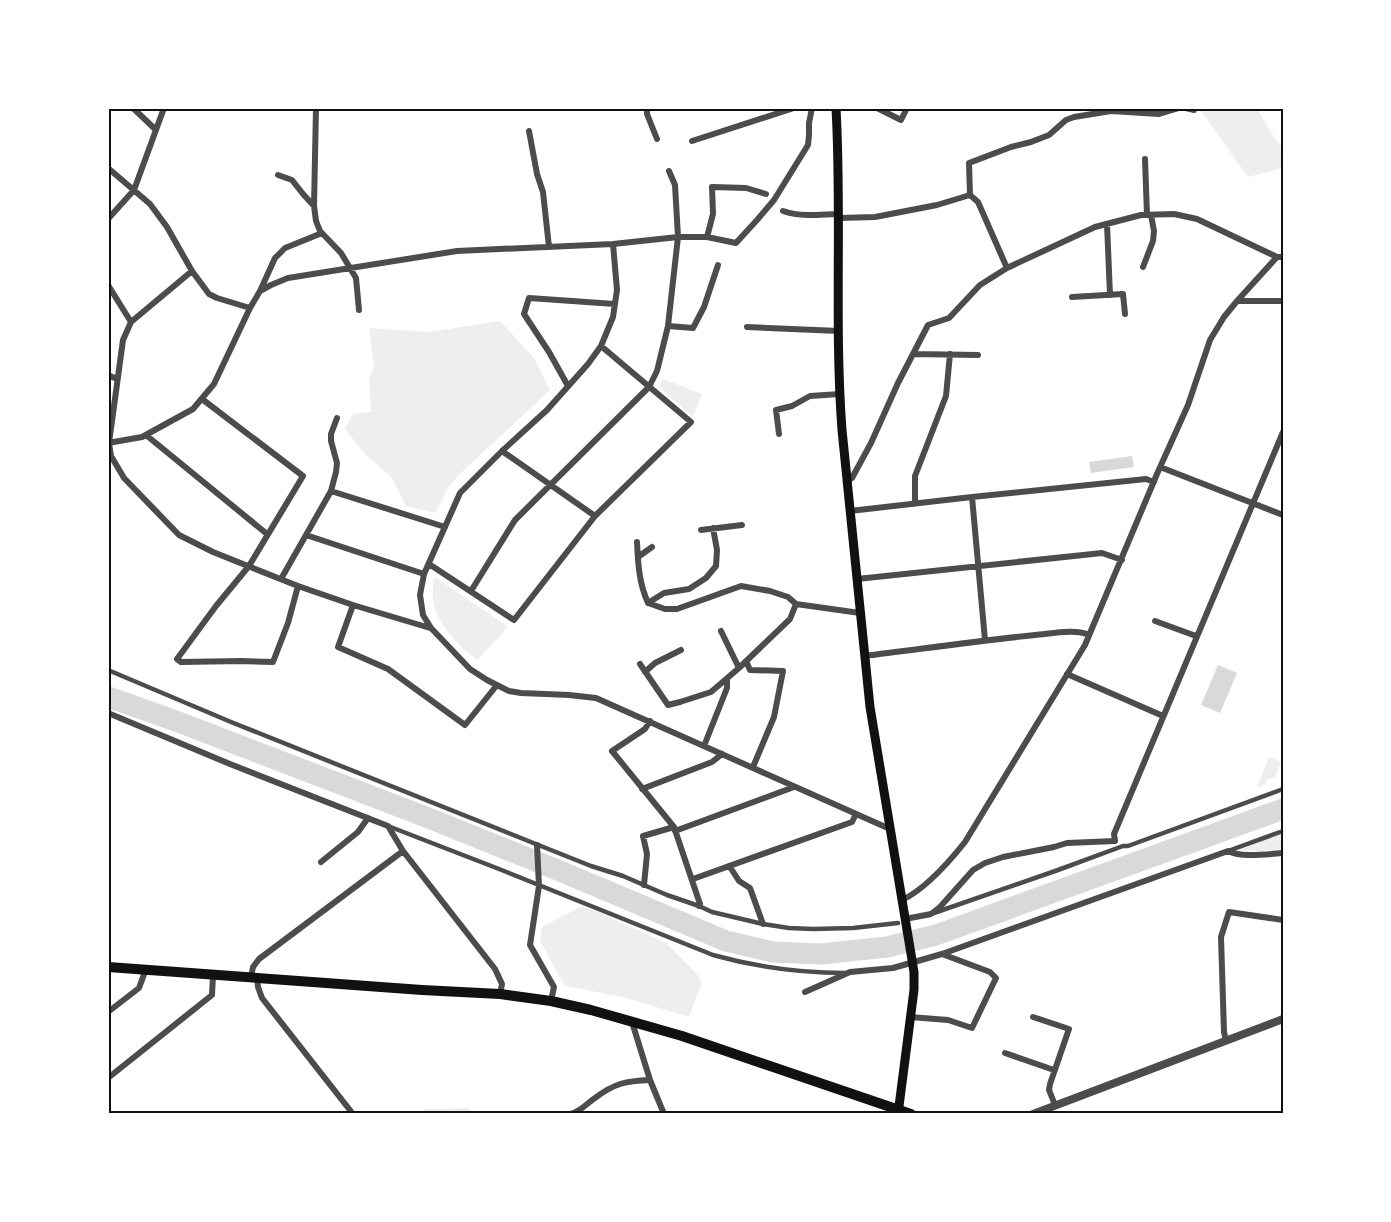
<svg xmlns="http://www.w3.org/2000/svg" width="1391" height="1222" viewBox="0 0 1391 1222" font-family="Inter,sans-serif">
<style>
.green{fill:#eee}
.water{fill:#d9d9d9}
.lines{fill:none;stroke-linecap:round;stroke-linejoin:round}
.river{stroke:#d9d9d9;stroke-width:21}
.pedestrian{stroke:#4c4c4c;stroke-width:4.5}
.minor{stroke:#4c4c4c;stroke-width:6}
.tertiary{stroke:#4c4c4c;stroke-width:8}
.secondary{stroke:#111;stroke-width:9}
.primary{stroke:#111;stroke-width:10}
.neatline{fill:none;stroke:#111;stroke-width:2}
</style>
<rect width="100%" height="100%" fill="#fff"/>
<path class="green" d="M 1199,108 L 1257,108 L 1268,128 L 1283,149 L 1283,168 L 1248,177 Z
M 500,321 L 534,358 L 550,390 L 462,472 L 449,486 L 435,513 L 406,506 L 392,478 L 364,453 L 345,429 L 353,414 L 371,412 L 369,379 L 374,368 L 369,328 L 429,332 Z
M 663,379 L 702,394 L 693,417 L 659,387 Z
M 435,577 L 507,626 L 501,635 L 477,660 C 460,648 435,621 433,600 C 432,592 433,584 435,577 Z
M 1269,757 L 1281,762 L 1275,777 L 1267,780 L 1266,784 L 1257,787 Z
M 1283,833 L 1283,849 L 1261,851 L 1239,850 Z
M 582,906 L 605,915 L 666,943 L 695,972 L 702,982 L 689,1017 L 623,997 L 565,986 L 540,941 L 542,927 Z
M 468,1108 L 473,1114 L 420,1114 L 426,1109 Z"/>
<path class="water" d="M 1132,456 L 1134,467 L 1091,473 L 1089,462 Z
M 1218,665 L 1237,673 L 1220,713 L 1201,705 Z"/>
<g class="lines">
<path class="river" d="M 108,697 L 176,721 L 426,817 L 560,871 L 726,941 L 773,952 L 821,954 L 887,947 L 936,935 L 1283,809"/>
<path class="pedestrian" d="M 108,670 L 231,722 L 591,866 L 623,876 L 667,895 L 699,906 L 712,912 L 763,924 L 789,928 L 813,929 L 853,928 L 898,923
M 388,826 L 499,869 L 713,955 C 756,967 800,973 845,973
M 1228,851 L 1283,831
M 934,913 L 1058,870 L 1123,846 L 1128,846 L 1283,789"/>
<path class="minor" d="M 133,108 L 156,130
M 316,108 L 314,206 L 316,221 L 320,231 L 341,253 L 356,278 L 359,310
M 647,108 L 647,114 L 657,139
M 877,108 L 901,120 L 907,108
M 1186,108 L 1194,110
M 529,131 L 537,174 L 543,192 L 549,247
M 692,141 L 794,108
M 1145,159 L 1147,215
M 108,168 L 150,204 L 167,227 L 192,271 L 209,294 L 217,298 L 250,308
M 278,175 L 292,180 L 303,194 L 314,206
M 970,195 L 969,163 L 1011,147 L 1031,142 L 1049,135 L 1066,120 L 1074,117 L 1111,111 L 1159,114 L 1179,108
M 783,211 C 800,217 820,215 838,214
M 839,218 L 875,217 L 937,205 L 970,195 L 978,202 L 1007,268
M 108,219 L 134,190 L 164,108
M 1107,224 L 1110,295
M 707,237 L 713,214 L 712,187 L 746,188 L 766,194
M 613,244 L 617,290 L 613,317 L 601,346 L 588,364 L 547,410 L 502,451 L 460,493 L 424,574 L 420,595 L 423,615 L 431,628 L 470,669 L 487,680 L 509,691 L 521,693 L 569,695 L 596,698 L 890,829
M 1143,267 L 1153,241 L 1154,231 L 1151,215
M 192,271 L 131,322 L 123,340 L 109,443 L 111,456 L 124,478 L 179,535 L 213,552 L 298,586 L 353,605 L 430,628
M 108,285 L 131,322
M 260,291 L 275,258 L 285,248 L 322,233
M 1072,297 L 1123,294 L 1125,314
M 1238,301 L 1283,301
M 668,326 L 693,328 L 704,307 L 718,265
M 747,327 L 839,331
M 913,354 L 978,355
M 108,375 L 117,379
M 568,386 L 549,352 L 524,314 L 529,298 L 615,304
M 202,399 L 303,476 L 249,566 L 216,606 L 177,659 L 181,662 L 241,661 L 273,662 L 288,623 L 298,586
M 779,434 L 776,410 L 792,406 L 810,396 L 840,394
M 146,435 L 267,534
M 108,443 L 142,437 L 193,409 L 214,384 L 250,308 L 260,291 L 271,285 L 288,278 L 457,251 L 613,244 L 678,237 L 707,237 L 736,243 L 757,220 L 774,200 L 808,145 L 809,135 L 809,123 L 812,108
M 502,451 L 595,516
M 1160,467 L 1283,515
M 847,481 L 852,478 L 871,443 L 898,383 L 928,325 L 949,318 L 980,285 L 1007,268 L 1095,227 L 1141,215 L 1174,214 L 1197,219 L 1277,257 L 1283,257
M 331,491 L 445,527
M 972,497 L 985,640
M 915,504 L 915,476 L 946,396 L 950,354
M 850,511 L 972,497 L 1146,479 L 1154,482
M 701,530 L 742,525
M 306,535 L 424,574
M 637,542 C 638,564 639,583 648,603 L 665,609 L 677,609 L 741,586 L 770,591 L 788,597 L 796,604 L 860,613
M 638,557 L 652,547
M 429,564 L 514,620 L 595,516 L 691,422 L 601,346
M 281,579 L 331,491 L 336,472 L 337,463 L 331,441 L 331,434 L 337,418
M 857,579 L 1102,553 L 1122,560
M 471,591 L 515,520 L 649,387 L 657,371 L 668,326 L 678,237 L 675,185 L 669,171
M 648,603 L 664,593 L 689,589 L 706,578 L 716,566 L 717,550 L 713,528
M 353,605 L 338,647 L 388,669 L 465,725 L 497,685
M 1155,621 L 1196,636
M 721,631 L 739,668
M 864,656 C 921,649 978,641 1035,635 C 1049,634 1076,628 1089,635
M 746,661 L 750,670 L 783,671 L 774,717 L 753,767
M 640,664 L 668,705 L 680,702 L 711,692 L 739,668 L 790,619 L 796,604
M 645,672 L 655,663 L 681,650
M 1067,674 L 1163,716
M 108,713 L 230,764 L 388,826 L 403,851
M 650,721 L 645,729 L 612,751 L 674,827 L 700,904 L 699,906
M 704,746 L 727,688 L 727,679
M 642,789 L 712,762 L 722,754
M 675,831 L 794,787
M 537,845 L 539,886 L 530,945 L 554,987 L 551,1001
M 321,862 L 358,832 L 368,818
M 730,867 L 739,881 L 750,888 L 763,924
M 693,879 L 852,822 L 856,814
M 644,885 L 647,854 L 643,836 L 674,827
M 902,900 C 926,889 949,862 965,842 L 1085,645 L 1157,474 L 1188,405 L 1210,340 L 1224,317 L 1237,301 L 1277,257
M 905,919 L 931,914 L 940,907 L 973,870 L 985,863 L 1003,857 L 1054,847 L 1067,843 L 1115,841 L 1114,834 L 1283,432
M 251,977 L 253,967 L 259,959 L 403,851 L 495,969 L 502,984 L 500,994
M 257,978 L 258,987 L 262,998 L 353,1114
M 805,992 L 850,972 L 893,968 L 942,954 L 1228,851 C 1242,858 1267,854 1283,853
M 108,1012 L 139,988 L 146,969
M 910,1017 L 948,1020 L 972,1028 L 996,978 L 990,972 L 942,954
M 1033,1017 L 1069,1029 L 1050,1084 L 1049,1090 L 1055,1105
M 632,1022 L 650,1080 L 664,1114
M 1226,1041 L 1224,1032 L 1221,937 L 1229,912 L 1283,920
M 1005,1053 L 1054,1070
M 108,1078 L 212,995 L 213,975
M 570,1114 C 580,1112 586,1104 595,1098 C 615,1083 626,1081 650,1080"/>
<path class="tertiary" d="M 1033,1114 L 1283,1019"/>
<path class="secondary" d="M 836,108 C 842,215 834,323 842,430 L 870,707 L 914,972 L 914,990 L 898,1114"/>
<path class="primary" d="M 108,967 L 422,990 L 500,994 L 551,1001 L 591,1010 L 682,1036 L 911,1114"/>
</g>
<rect width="1391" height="1222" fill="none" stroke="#ffffff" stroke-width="219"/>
<rect x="110" y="110" width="1172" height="1002" class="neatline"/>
</svg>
